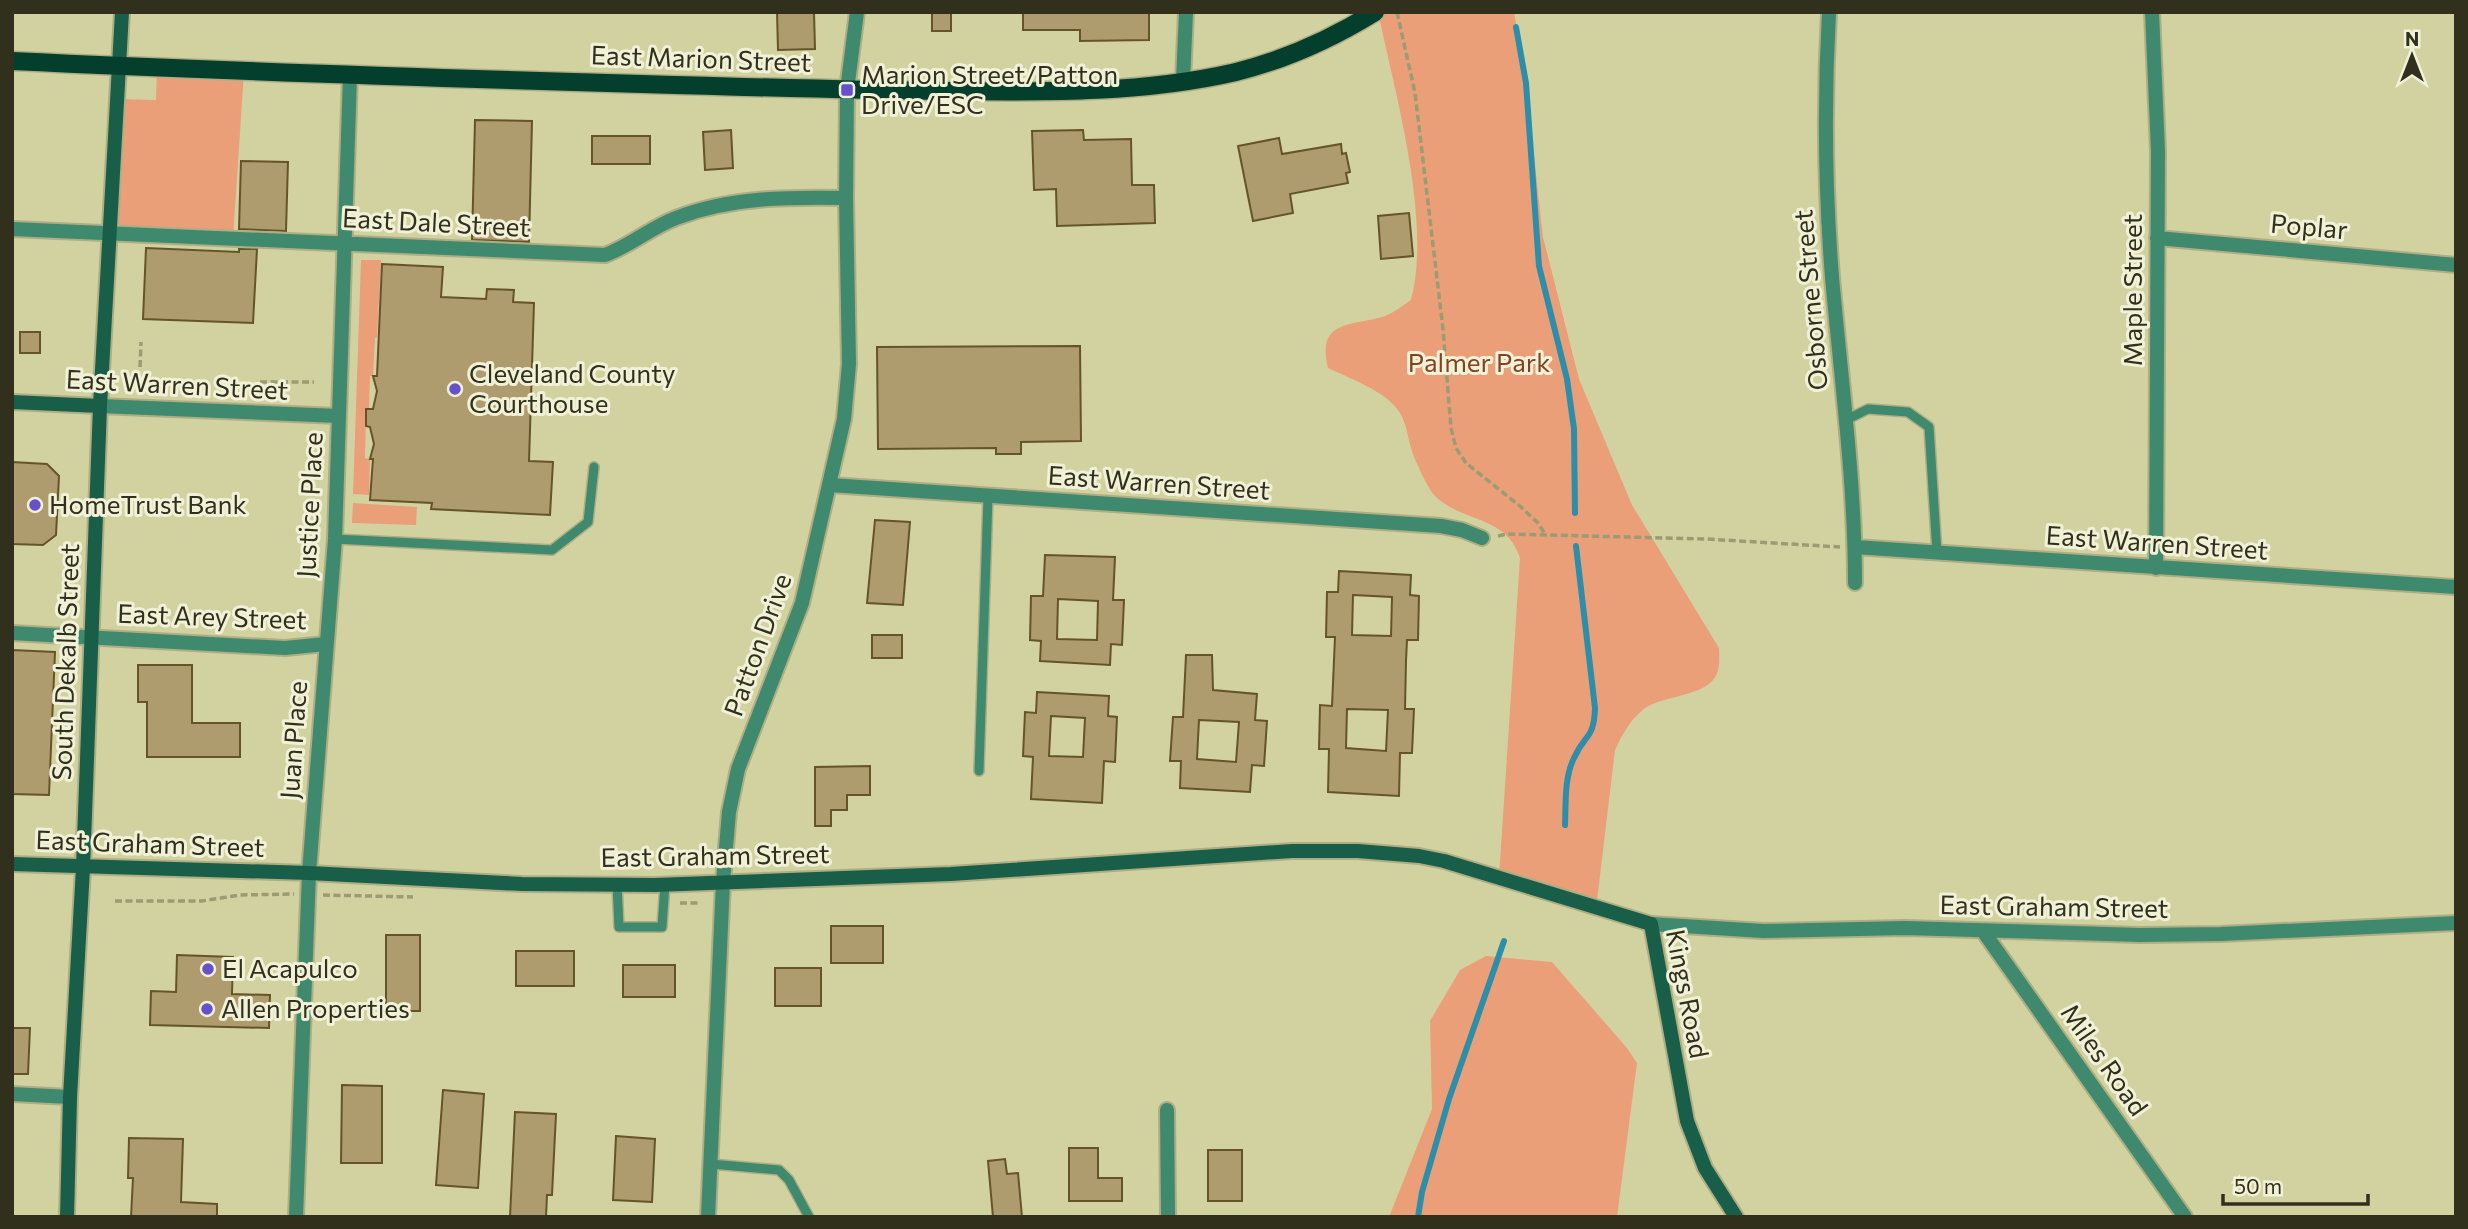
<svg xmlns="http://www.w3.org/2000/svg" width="2468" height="1229" viewBox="0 0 2468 1229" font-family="Commissioner,sans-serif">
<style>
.green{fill:#eb9f78}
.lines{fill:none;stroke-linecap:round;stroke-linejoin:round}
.stream{stroke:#2d8ea9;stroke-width:6}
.building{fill:#ae9b6e;stroke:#665429;stroke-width:2;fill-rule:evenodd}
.lane-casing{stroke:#aeae84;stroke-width:12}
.street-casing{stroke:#aeae84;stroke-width:18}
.secondary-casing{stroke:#aeae84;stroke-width:18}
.primary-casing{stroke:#aeae84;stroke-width:21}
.path{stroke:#9b9b74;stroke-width:3.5;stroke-dasharray:7 3.5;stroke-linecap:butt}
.lane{stroke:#3f896e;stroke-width:9}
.street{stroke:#3f896e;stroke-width:14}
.secondary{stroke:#195e48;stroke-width:14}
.primary{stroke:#043f2e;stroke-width:18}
.poi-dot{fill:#6751ca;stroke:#f1f1d8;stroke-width:2.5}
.labels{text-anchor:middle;stroke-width:6;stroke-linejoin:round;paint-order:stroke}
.street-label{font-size:26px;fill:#30301c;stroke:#f1f1d8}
.poi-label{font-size:26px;fill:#30301c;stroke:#f1f1d8;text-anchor:start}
.park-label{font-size:26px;fill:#814322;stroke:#f1f1d8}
</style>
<rect width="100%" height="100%" fill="#d2d2a1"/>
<path class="green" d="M 1378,12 L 1514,12 L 1526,83 L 1543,237 L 1579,379 L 1632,505 L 1719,648 C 1719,655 1720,663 1718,670 C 1712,698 1661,694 1643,710 C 1630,720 1622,735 1615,750 L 1596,909 L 1499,877 L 1520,558 C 1507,516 1464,523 1436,497 C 1428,490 1412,455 1410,444 C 1407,433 1406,423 1400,413 C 1388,392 1349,378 1328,368 C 1316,320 1351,326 1382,317 C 1392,314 1402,306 1411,300 C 1432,221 1395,93 1378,12 Z
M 157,68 L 244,72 L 233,239 L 110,234 L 117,99 L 156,100 Z
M 361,260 L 381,260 L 377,337 L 375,338 L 373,376 L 370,376 L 369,409 L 366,410 L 365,458 L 370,459 L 369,495 L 353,494 Z
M 353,503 L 417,507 L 416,525 L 352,523 Z
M 1486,956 L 1552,962 L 1627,1048 L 1637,1063 L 1617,1217 L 1389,1217 L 1432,1109 L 1430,1021 L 1460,970 Z"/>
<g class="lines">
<path class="stream" d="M 1516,27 L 1526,83 L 1539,266 L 1567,379 L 1574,429 L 1575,513
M 1565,825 C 1566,804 1564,778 1574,758 C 1585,733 1594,740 1595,708 L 1576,546
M 1418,1217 L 1422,1192 L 1449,1099 L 1504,941"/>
</g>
<path class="building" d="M 777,12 L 814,12 L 815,49 L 778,50 Z
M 932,12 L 951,12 L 951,31 L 932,31 Z
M 1023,12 L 1149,12 L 1149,40 L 1080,41 L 1080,30 L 1023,30 Z
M 475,120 L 532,121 L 529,242 L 472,240 Z
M 731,130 L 733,168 L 705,170 L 703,132 Z
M 1083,130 L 1084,140 L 1131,139 L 1132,185 L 1154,185 L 1155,223 L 1057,226 L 1056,189 L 1034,190 L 1032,131 Z
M 592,136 L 650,136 L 650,164 L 592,164 Z
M 1279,138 L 1282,154 L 1341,144 L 1342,154 L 1346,153 L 1350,172 L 1346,173 L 1348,183 L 1290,194 L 1293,213 L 1253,221 L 1238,146 Z
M 241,161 L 288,162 L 286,231 L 239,229 Z
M 1409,213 L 1413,256 L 1381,259 L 1378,216 Z
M 146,248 L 239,252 L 239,249 L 257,249 L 253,323 L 143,319 Z
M 382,264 L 443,267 L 441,297 L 486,299 L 487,289 L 514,290 L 513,302 L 534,303 L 529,461 L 553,462 L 550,515 L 431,509 L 432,503 L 370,500 L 373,459 L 370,459 L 374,444 L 370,427 L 366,426 L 366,409 L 373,409 L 377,391 L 373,376 L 377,376 Z
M 20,332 L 40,332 L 40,353 L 20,353 Z
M 1080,346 L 1081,441 L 1021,442 L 1021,454 L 996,454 L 996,448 L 878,449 L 877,347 Z
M 12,462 L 47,464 L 59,476 L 56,535 L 43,545 L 12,544 Z
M 875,520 L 910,522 L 903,605 L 867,603 Z
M 1045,555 L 1115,557 L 1113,600 L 1124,600 L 1122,645 L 1111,644 L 1110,665 L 1040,661 L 1041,641 L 1030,640 L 1031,596 L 1043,596 ZM 1058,599 L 1098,601 L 1097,640 L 1057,639 Z
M 1339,571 L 1411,575 L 1410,595 L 1419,596 L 1418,640 L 1407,640 L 1406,661 L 1405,709 L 1414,709 L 1412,753 L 1400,753 L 1399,796 L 1328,792 L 1329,749 L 1319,749 L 1320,705 L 1332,706 L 1335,637 L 1326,637 L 1327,592 L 1338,592 ZM 1353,595 L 1392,597 L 1391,636 L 1352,635 ZM 1347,709 L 1388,710 L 1386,751 L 1346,748 Z
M 872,635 L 902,635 L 902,658 L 872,658 Z
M 12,650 L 55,652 L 49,795 L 12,794 Z
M 1186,655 L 1212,655 L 1213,690 L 1257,694 L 1255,720 L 1267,721 L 1264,766 L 1252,765 L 1250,792 L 1180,788 L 1181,761 L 1170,761 L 1173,717 L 1183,717 ZM 1199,720 L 1239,722 L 1236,762 L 1197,759 Z
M 138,665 L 192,665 L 192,723 L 240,723 L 240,757 L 147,757 L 147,702 L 138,702 Z
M 1037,692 L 1109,696 L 1108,716 L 1117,717 L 1115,762 L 1104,761 L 1102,803 L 1031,799 L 1033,757 L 1023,756 L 1025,712 L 1036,713 ZM 1051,716 L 1085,718 L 1083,757 L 1049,756 Z
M 870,766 L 870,795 L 847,795 L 847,810 L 831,810 L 831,826 L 815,826 L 815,767 Z
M 831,926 L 883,926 L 883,963 L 831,963 Z
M 386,935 L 420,935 L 420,1011 L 386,1011 Z
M 516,951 L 574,951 L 574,986 L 516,986 Z
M 177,955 L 233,957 L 232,994 L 270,995 L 269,1028 L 150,1025 L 151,991 L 176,992 Z
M 623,965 L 675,965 L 675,997 L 623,997 Z
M 775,968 L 821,968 L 821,1006 L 775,1006 Z
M 12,1028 L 30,1028 L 28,1074 L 12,1074 Z
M 342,1085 L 382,1086 L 382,1163 L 341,1163 Z
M 443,1090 L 484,1094 L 478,1188 L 436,1185 Z
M 515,1112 L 556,1114 L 552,1195 L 547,1195 L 546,1217 L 510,1217 Z
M 616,1136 L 655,1139 L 652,1202 L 613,1200 Z
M 129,1138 L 183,1139 L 181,1202 L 217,1204 L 217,1217 L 131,1217 L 133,1178 L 128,1178 Z
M 1069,1148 L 1098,1148 L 1098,1178 L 1122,1178 L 1122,1201 L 1069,1201 Z
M 1208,1150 L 1242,1150 L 1242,1201 L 1208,1201 Z
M 1005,1159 L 1007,1174 L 1018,1173 L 1022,1217 L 993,1217 L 988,1161 Z"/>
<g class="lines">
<g class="lane-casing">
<path id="lane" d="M 1846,420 L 1868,409 L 1908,412 L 1929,427 L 1937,553
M 335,539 L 552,550 L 588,522 L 594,467
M 979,771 L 988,497
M 617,884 L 619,927 L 662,927 L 665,884
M 711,1164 L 779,1170 L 789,1180 L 809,1217"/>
</g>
<g class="street-casing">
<path id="street" d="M 1829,12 C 1824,101 1825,189 1832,277 C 1841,379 1855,481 1855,583
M 2152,12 L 2158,151 L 2156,568
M 1183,81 L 1186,12
M 12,229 L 605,255 C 630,246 650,228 676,218 C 730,197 788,197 846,198
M 2157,238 L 2456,265
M 100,406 L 339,416
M 830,485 L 1441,526 L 1462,530 L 1482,538
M 1855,547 L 2456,587
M 12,633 L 285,648 L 326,644
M 1651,924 L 1763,931 L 1905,928 L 2140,935 L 2221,934 L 2456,923
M 1983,931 L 2185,1217
M 12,1094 L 70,1097
M 1167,1110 L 1168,1217
M 296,1217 L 309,873 L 335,539 L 350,75
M 708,1217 L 723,882 L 729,812 L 738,769 L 802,603 L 844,419 L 849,364 L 846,198 L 847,90 L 857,12"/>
</g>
<g class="secondary-casing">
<path id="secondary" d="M 12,402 L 100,406
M 12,864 L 309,873 L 522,884 L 655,885 L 951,874 L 1292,851 L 1358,851 L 1419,856 L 1444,861 L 1651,924 L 1687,1121 L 1705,1168 L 1736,1217
M 67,1217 L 70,1097 L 83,868 L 100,406 L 122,12"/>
</g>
<g class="primary-casing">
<path id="primary" d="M 12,61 C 222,71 432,78 642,84 C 743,87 845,90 946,91 C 1042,92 1141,94 1236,72 C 1284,60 1333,38 1375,12"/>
</g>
<path class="path" d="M 1397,12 L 1415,93 L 1443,329 L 1451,428 L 1456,448 L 1466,463 L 1521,507 L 1538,523 L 1545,534
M 140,367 L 141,342
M 260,382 L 314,382
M 1498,536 L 1507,534 L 1706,539 L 1840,547
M 323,895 L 413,897
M 115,901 L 202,901 L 240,895 L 294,894
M 680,903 L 698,903"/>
<use href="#lane" class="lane"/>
<use href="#street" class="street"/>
<use href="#secondary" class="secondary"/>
<use href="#primary" class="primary"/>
</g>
<g class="poi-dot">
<rect x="840" y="83" width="14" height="14" rx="3.5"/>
<circle cx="455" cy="389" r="7"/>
<circle cx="35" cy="505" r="7"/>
<circle cx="208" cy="969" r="7"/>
<circle cx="207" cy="1009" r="7"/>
</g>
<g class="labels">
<g class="street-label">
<text transform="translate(701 59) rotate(2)" y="9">East Marion Street</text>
<text transform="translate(436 223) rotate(3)" y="9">East Dale Street</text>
<text transform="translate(2309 227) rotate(5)" y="9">Poplar</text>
<text transform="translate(2133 290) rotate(-90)" y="9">Maple Street</text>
<text transform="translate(1811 300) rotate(-95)" y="9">Osborne Street</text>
<text transform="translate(177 385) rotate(3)" y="9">East Warren Street</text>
<text transform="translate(1159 483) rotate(4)" y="9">East Warren Street</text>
<text transform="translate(310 505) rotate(-87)" y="9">Justice Place</text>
<text transform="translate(2157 543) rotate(4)" y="9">East Warren Street</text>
<text transform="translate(212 617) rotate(2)" y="9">East Arey Street</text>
<text transform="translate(758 645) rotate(-70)" y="9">Patton Drive</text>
<text transform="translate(66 662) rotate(-88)" y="9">South Dekalb Street</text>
<text transform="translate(294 740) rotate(-86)" y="9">Juan Place</text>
<text transform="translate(150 844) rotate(2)" y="9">East Graham Street</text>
<text transform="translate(715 856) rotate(-1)" y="9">East Graham Street</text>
<text transform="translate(2054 907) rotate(1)" y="9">East Graham Street</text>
<text transform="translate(1687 994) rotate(79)" y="9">Kings Road</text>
<text transform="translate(2104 1060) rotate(55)" y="9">Miles Road</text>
</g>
<g class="poi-label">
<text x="861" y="84">Marion Street/Patton<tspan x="861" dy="30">Drive/ESC</tspan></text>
<text x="469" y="383">Cleveland County<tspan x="469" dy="30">Courthouse</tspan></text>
<text x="49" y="514">HomeTrust Bank</text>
<text x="222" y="978">El Acapulco</text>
<text x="221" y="1018">Allen Properties</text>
</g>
<g class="park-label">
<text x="1479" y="372">Palmer Park</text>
</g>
</g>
<rect width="2468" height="1229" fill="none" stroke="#30301c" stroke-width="28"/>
<g transform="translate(2412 56)" stroke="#f1f1d8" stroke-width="5" paint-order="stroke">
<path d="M0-5L12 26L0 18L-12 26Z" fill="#30301c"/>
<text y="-10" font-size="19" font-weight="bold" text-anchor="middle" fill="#30301c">N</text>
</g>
<path d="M2223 1194v10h145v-10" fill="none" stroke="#30301c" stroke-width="3.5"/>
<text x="2234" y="1194" font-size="21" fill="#30301c" stroke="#f1f1d8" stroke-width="5" paint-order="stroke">50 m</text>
</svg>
